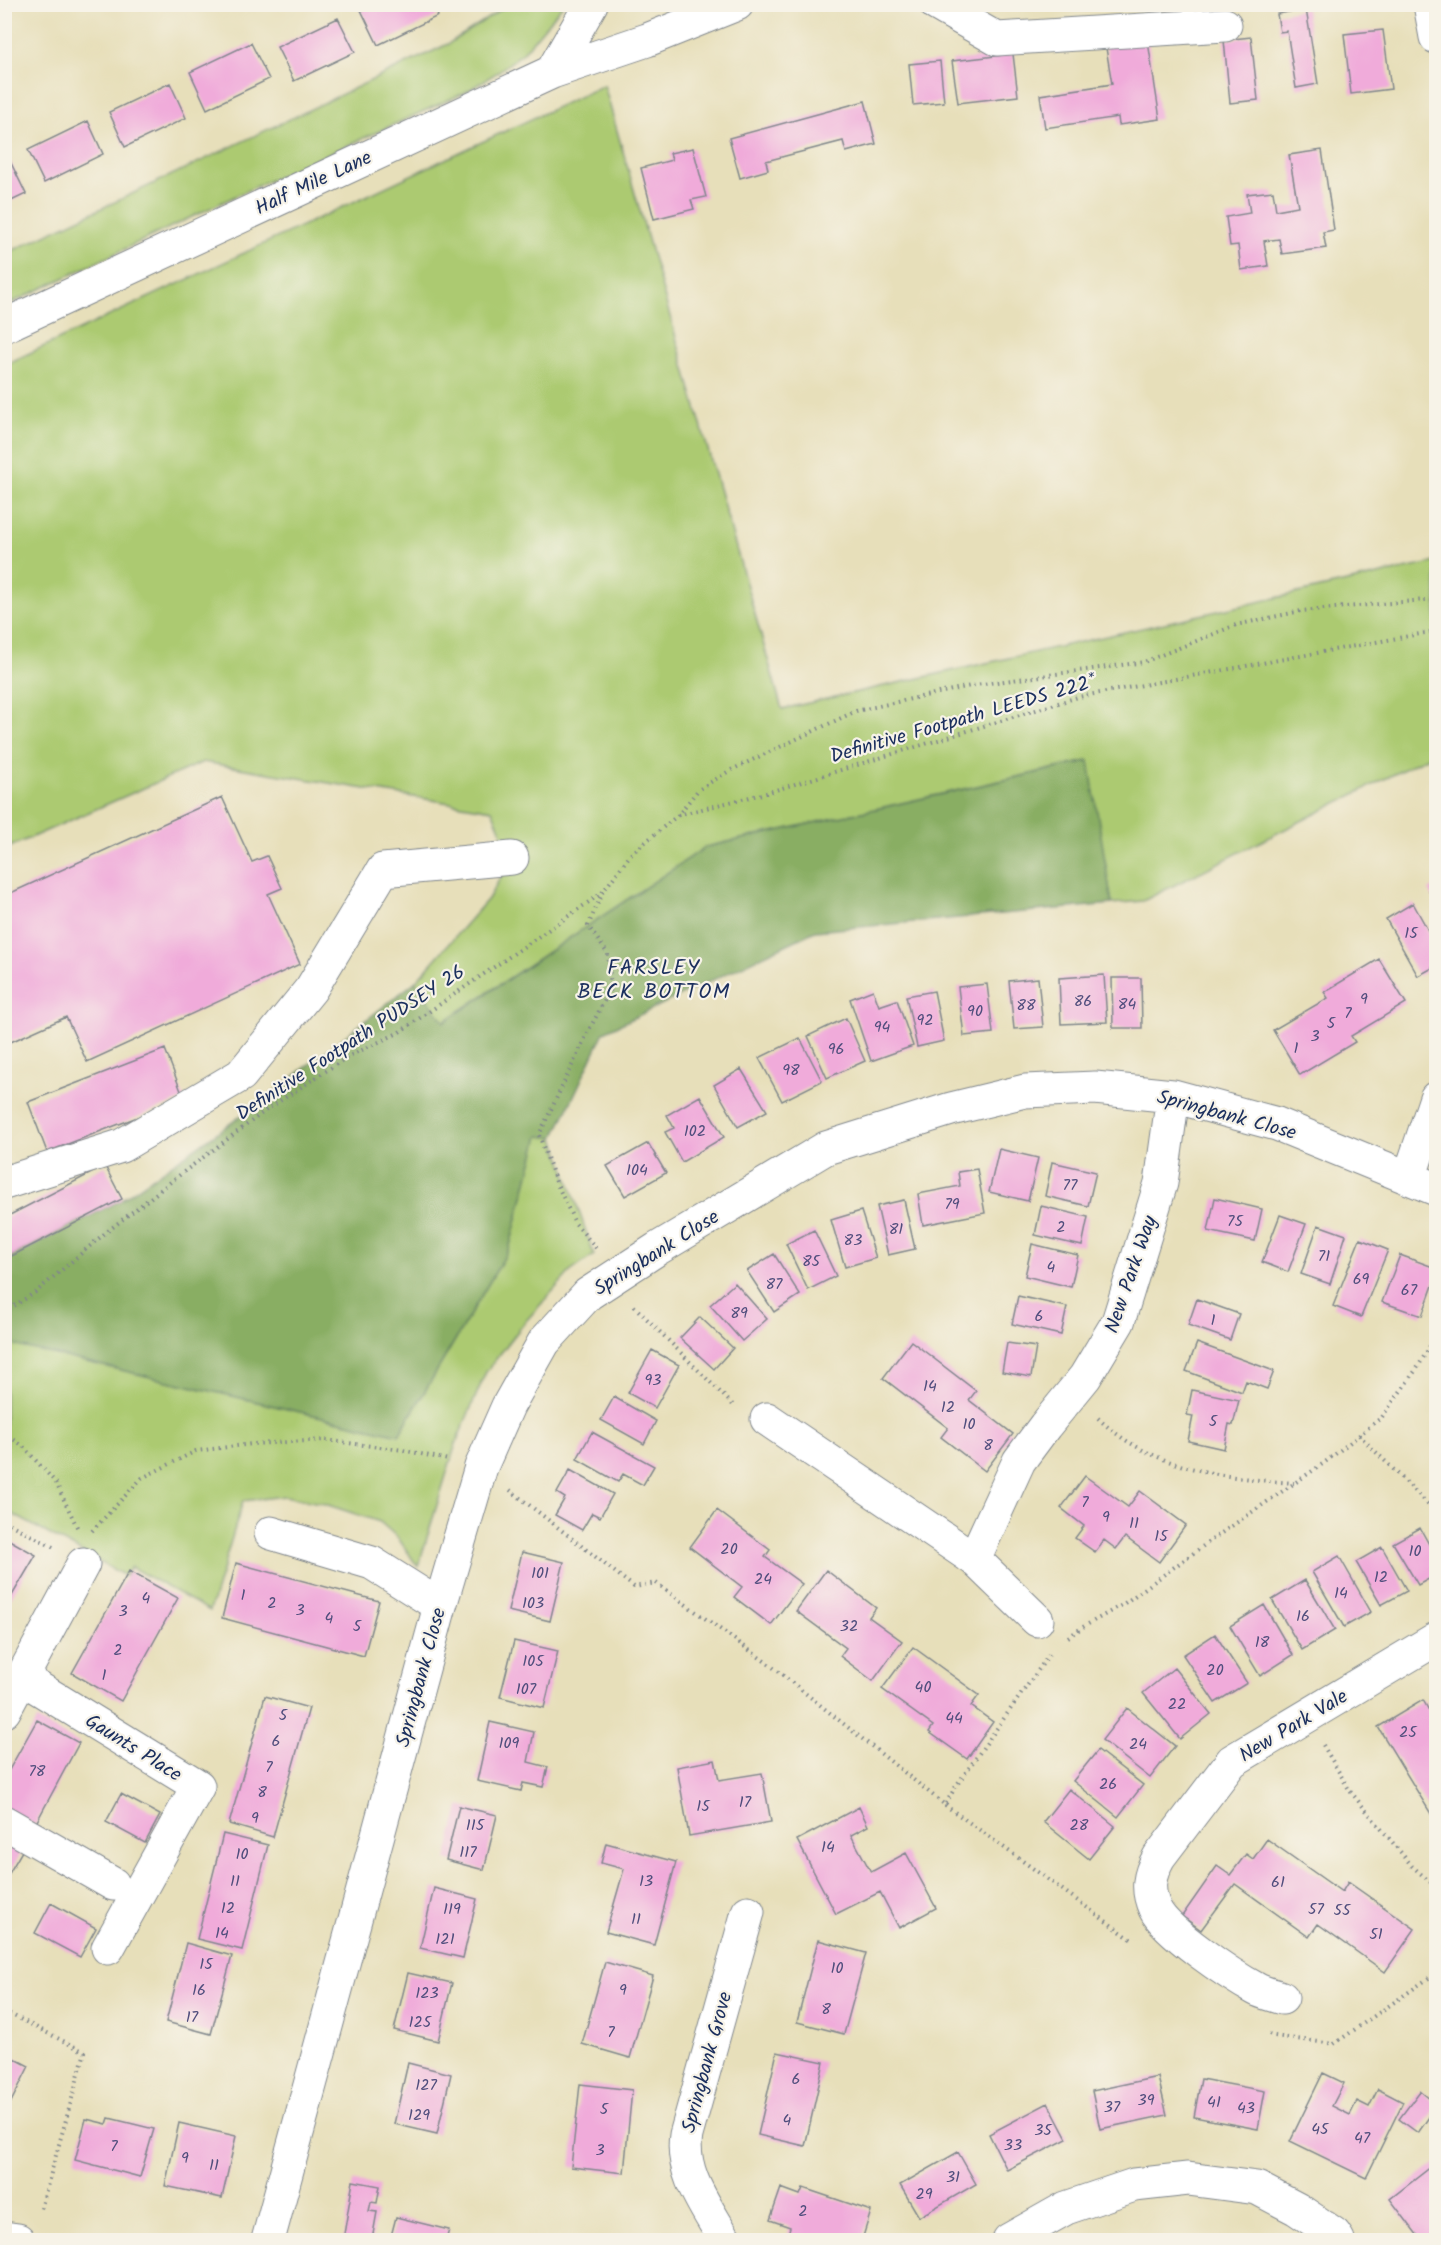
<svg xmlns="http://www.w3.org/2000/svg" width="1441" height="2245" viewBox="0 0 1441 2245" font-family="Kalam,sans-serif">
<style>
.green{fill:#acca71;stroke:#647c68;stroke-width:1.5}
.forest{fill:#89ae63;stroke:#526e60;stroke-width:1.5}
.building{fill:#f0abda}
.lines{fill:none;stroke-linecap:round;stroke-linejoin:round}
.minor-casing{stroke:#81878c;stroke-width:35}
.path{stroke:#81878c;stroke-width:4;stroke-dasharray:1.5 4.5;stroke-linecap:butt}
.minor{stroke:#fff;stroke-width:33}
.labels{text-anchor:middle;stroke-width:4.5;stroke-linejoin:round;paint-order:stroke}
.number-label{font-size:16px;fill:#504e7d}
.street-label{font-size:20px;fill:#1b2f5e;stroke:#f7f3e8}
.neighbourhood-label{font-size:21px;letter-spacing:1.5px;fill:#1b2f5e;stroke:#f7f3e8}
</style>
<rect width="100%" height="100%" fill="#f7f3e8"/>
<filter id="ink" filterUnits="userSpaceOnUse"><feTurbulence type="fractalNoise" baseFrequency=".0167" numOctaves="2"/><feDisplacementMap in="SourceGraphic" scale="12" xChannelSelector="R" yChannelSelector="G"/><feConvolveMatrix kernelMatrix="1 2 1 2 8 2 1 2 1" color-interpolation-filters="sRGB"/></filter>
<filter id="wash" filterUnits="userSpaceOnUse"><feTurbulence type="fractalNoise" baseFrequency=".008" numOctaves="4" result="noise"/><feDisplacementMap in="SourceGraphic" scale="24" xChannelSelector="R" yChannelSelector="G"/><feGaussianBlur stdDeviation="1.35" result="paint"/><feColorMatrix in="noise" values="0 0 0 0 0 0 0 0 0 0 0 0 0 0 0 0 0 1.4 0 .05"/><feComposite in="paint" operator="in"/></filter>
<g filter="url(#wash)">
<rect width="100%" height="100%" fill="#e7dfba"/>
<path class="green" d="M 508,5 L 563,5 L 523,53 L 495,74 L 464,93 L 244,192 L 5,306 L 5,254 L 448,44 Z
M 604,85 L 782,709 L 1436,562 L 1436,753 L 1143,901 L 1112,904 L 1088,761 L 706,847 L 443,1022 L 415,982 L 488,899 L 512,858 L 492,810 L 203,762 L 5,849 L 4,365 Z
M 539,1135 L 554,1138 L 594,1255 L 570,1272 L 525,1322 L 486,1372 L 456,1443 L 418,1567 L 398,1538 L 380,1522 L 325,1504 L 285,1496 L 243,1501 L 210,1611 L 131,1567 L 125,1576 L 5,1510 L 5,1343 L 399,1435 L 509,1249 Z"/>
<path class="forest" d="M 1089,761 L 1112,904 L 815,931 L 604,1032 L 554,1138 L 539,1136 L 509,1249 L 399,1435 L 5,1343 L 5,1260 L 122,1199 L 261,1102 L 415,982 L 444,1022 L 706,847 Z"/>
<g id="blocks">
<path class="building" d="M 373,4 L 432,4 L 438,16 L 378,45 L 361,10 Z
M 1314,4 L 1337,4 L 1337,6 L 1315,8 Z
M 1306,9 L 1318,84 L 1296,88 L 1287,31 L 1280,32 L 1277,14 Z
M 338,18 L 355,52 L 294,81 L 277,47 Z
M 1383,30 L 1391,89 L 1351,94 L 1344,34 Z
M 1147,35 L 1160,119 L 1119,125 L 1118,117 L 1045,128 L 1040,95 L 1112,84 L 1105,42 Z
M 1251,37 L 1258,100 L 1230,103 L 1224,40 Z
M 251,43 L 269,79 L 207,109 L 190,72 Z
M 1013,54 L 1018,96 L 958,103 L 952,61 Z
M 940,61 L 944,102 L 913,105 L 909,64 Z
M 170,83 L 186,118 L 125,147 L 109,112 Z
M 865,101 L 876,144 L 846,152 L 843,141 L 766,161 L 768,170 L 740,178 L 729,138 Z
M 88,121 L 103,154 L 44,183 L 28,150 Z
M 693,148 L 706,197 L 691,200 L 694,209 L 654,219 L 641,168 L 672,160 L 670,153 Z
M 1322,150 L 1334,230 L 1323,232 L 1326,248 L 1282,254 L 1279,239 L 1264,241 L 1268,266 L 1241,270 L 1238,245 L 1230,246 L 1226,217 L 1250,213 L 1247,194 L 1273,191 L 1276,210 L 1298,206 L 1289,155 Z
M 9,159 L 26,194 L 5,204 L 5,161 Z
M 222,797 L 252,862 L 267,856 L 282,888 L 268,894 L 300,964 L 87,1062 L 66,1017 L 4,1045 L 4,896 Z
M 1436,886 L 1436,903 L 1429,890 Z
M 1413,903 L 1436,945 L 1436,966 L 1418,976 L 1386,919 Z
M 1379,959 L 1406,1003 L 1351,1036 L 1355,1042 L 1300,1075 L 1273,1030 L 1328,998 L 1324,992 Z
M 1104,975 L 1107,1022 L 1061,1024 L 1059,978 Z
M 1038,978 L 1043,1027 L 1014,1029 L 1009,981 Z
M 1112,978 L 1141,978 L 1142,1028 L 1113,1028 Z
M 987,984 L 993,1033 L 964,1036 L 958,987 Z
M 873,990 L 879,1006 L 897,1000 L 913,1046 L 871,1061 L 850,999 Z
M 934,991 L 944,1041 L 917,1047 L 906,996 Z
M 846,1018 L 865,1061 L 827,1078 L 808,1036 Z
M 800,1038 L 822,1081 L 782,1101 L 759,1058 Z
M 165,1049 L 184,1099 L 47,1152 L 28,1102 Z
M 741,1069 L 767,1111 L 738,1127 L 714,1085 Z
M 700,1096 L 724,1137 L 682,1162 L 665,1132 L 674,1128 L 667,1115 Z
M 648,1143 L 666,1173 L 625,1196 L 607,1166 Z
M 999,1149 L 1038,1158 L 1028,1201 L 989,1192 Z
M 1052,1162 L 1096,1172 L 1088,1206 L 1045,1196 Z
M 105,1166 L 122,1199 L 4,1260 L 4,1218 Z
M 977,1169 L 985,1213 L 923,1225 L 918,1194 L 960,1186 L 958,1172 Z
M 1215,1198 L 1262,1209 L 1255,1241 L 1208,1231 Z
M 904,1200 L 915,1249 L 888,1255 L 877,1206 Z
M 1041,1206 L 1088,1217 L 1082,1246 L 1035,1235 Z
M 861,1211 L 876,1258 L 845,1267 L 831,1220 Z
M 1280,1215 L 1306,1224 L 1288,1272 L 1262,1262 Z
M 1318,1225 L 1346,1235 L 1330,1284 L 1301,1274 Z
M 814,1230 L 836,1276 L 808,1290 L 786,1244 Z
M 1360,1239 L 1388,1250 L 1361,1317 L 1333,1306 Z
M 1032,1244 L 1078,1255 L 1071,1287 L 1025,1276 Z
M 774,1254 L 800,1295 L 774,1312 L 747,1271 Z
M 1400,1255 L 1436,1268 L 1436,1277 L 1422,1316 L 1382,1302 Z
M 735,1283 L 767,1319 L 742,1341 L 710,1305 Z
M 1018,1296 L 1067,1307 L 1061,1335 L 1012,1324 Z
M 1197,1299 L 1239,1314 L 1230,1340 L 1188,1325 Z
M 700,1317 L 733,1348 L 714,1369 L 680,1338 Z
M 911,1341 L 976,1391 L 969,1400 L 1013,1434 L 985,1471 L 941,1437 L 948,1428 L 883,1378 Z
M 1007,1343 L 1036,1347 L 1031,1377 L 1002,1372 Z
M 1197,1343 L 1274,1371 L 1267,1389 L 1246,1381 L 1242,1392 L 1186,1371 Z
M 652,1350 L 679,1365 L 655,1408 L 628,1393 Z
M 1192,1390 L 1239,1400 L 1233,1425 L 1229,1424 L 1224,1449 L 1188,1441 L 1193,1416 L 1187,1415 Z
M 614,1397 L 656,1421 L 644,1444 L 601,1420 Z
M 592,1432 L 654,1466 L 643,1485 L 623,1474 L 618,1482 L 577,1459 Z
M 570,1470 L 613,1494 L 600,1517 L 592,1513 L 582,1530 L 555,1515 L 565,1498 L 557,1493 Z
M 1085,1476 L 1128,1507 L 1140,1491 L 1186,1525 L 1159,1562 L 1125,1537 L 1116,1549 L 1104,1540 L 1095,1552 L 1075,1538 L 1084,1526 L 1061,1508 Z
M 717,1510 L 770,1550 L 765,1557 L 802,1584 L 771,1625 L 734,1597 L 742,1587 L 690,1547 Z
M 1420,1528 L 1436,1557 L 1436,1575 L 1418,1585 L 1393,1543 Z
M 4,1537 L 36,1555 L 10,1599 L 4,1596 Z
M 1382,1547 L 1407,1591 L 1381,1605 L 1356,1562 Z
M 522,1552 L 564,1562 L 550,1621 L 508,1611 Z
M 1339,1556 L 1371,1612 L 1344,1627 L 1312,1572 Z
M 236,1563 L 379,1601 L 364,1656 L 222,1618 Z
M 826,1570 L 876,1608 L 869,1617 L 902,1641 L 873,1681 L 840,1656 L 846,1648 L 796,1611 Z
M 129,1571 L 178,1598 L 121,1701 L 72,1673 Z
M 1305,1580 L 1335,1630 L 1302,1650 L 1272,1600 Z
M 1264,1605 L 1293,1655 L 1260,1676 L 1230,1626 Z
M 1215,1634 L 1247,1683 L 1215,1703 L 1183,1655 Z
M 514,1641 L 558,1651 L 544,1708 L 500,1697 Z
M 913,1647 L 979,1695 L 971,1706 L 993,1722 L 967,1759 L 929,1732 L 933,1726 L 882,1689 Z
M 1174,1668 L 1211,1714 L 1180,1739 L 1143,1693 Z
M 265,1696 L 309,1708 L 273,1837 L 229,1824 Z
M 1423,1700 L 1436,1723 L 1436,1810 L 1431,1814 L 1378,1727 Z
M 1127,1708 L 1175,1746 L 1150,1778 L 1102,1740 Z
M 37,1720 L 79,1743 L 35,1825 L 4,1808 L 4,1779 Z
M 490,1722 L 534,1732 L 528,1762 L 548,1767 L 543,1787 L 523,1783 L 521,1791 L 477,1781 Z
M 1098,1750 L 1143,1785 L 1118,1817 L 1073,1781 Z
M 715,1760 L 719,1780 L 762,1773 L 771,1822 L 689,1836 L 677,1767 Z
M 1069,1789 L 1115,1826 L 1089,1859 L 1043,1822 Z
M 121,1794 L 160,1815 L 145,1843 L 106,1822 Z
M 459,1806 L 497,1815 L 484,1870 L 446,1860 Z
M 859,1807 L 868,1826 L 851,1835 L 871,1872 L 906,1853 L 936,1908 L 899,1928 L 880,1892 L 836,1914 L 797,1840 Z
M 4,1834 L 25,1846 L 4,1882 Z
M 223,1834 L 268,1845 L 242,1950 L 197,1939 Z
M 1267,1839 L 1342,1892 L 1348,1882 L 1415,1929 L 1385,1972 L 1318,1924 L 1309,1937 L 1235,1884 L 1201,1930 L 1182,1916 L 1217,1866 L 1230,1875 L 1246,1854 L 1253,1859 Z
M 606,1843 L 676,1862 L 654,1945 L 606,1932 L 624,1869 L 601,1863 Z
M 434,1888 L 477,1899 L 463,1958 L 420,1948 Z
M 51,1903 L 96,1928 L 80,1957 L 35,1933 Z
M 818,1940 L 866,1953 L 844,2034 L 797,2022 Z
M 186,1943 L 232,1956 L 211,2034 L 166,2022 Z
M 605,1962 L 653,1976 L 630,2058 L 582,2044 Z
M 408,1973 L 452,1983 L 438,2041 L 394,2030 Z
M 777,2052 L 824,2062 L 805,2146 L 758,2135 Z
M 4,2053 L 29,2066 L 6,2112 L 4,2111 Z
M 408,2063 L 451,2074 L 437,2134 L 394,2124 Z
M 1323,2073 L 1344,2083 L 1332,2106 L 1350,2115 L 1357,2101 L 1369,2107 L 1378,2089 L 1403,2102 L 1366,2178 L 1290,2141 Z
M 1158,2077 L 1167,2115 L 1100,2129 L 1092,2091 Z
M 1201,2079 L 1265,2091 L 1258,2129 L 1194,2117 Z
M 580,2084 L 632,2090 L 624,2173 L 571,2167 Z
M 1420,2091 L 1436,2104 L 1436,2107 L 1418,2133 L 1399,2119 Z
M 1048,2103 L 1067,2139 L 1007,2170 L 989,2134 Z
M 109,2118 L 154,2129 L 140,2177 L 75,2160 L 86,2119 L 107,2124 Z
M 179,2123 L 236,2136 L 222,2198 L 165,2186 Z
M 958,2152 L 976,2184 L 919,2217 L 900,2185 Z
M 1436,2163 L 1436,2240 L 1421,2240 L 1390,2199 Z
M 353,2181 L 380,2186 L 377,2203 L 371,2202 L 369,2211 L 377,2212 L 372,2240 L 343,2240 Z
M 781,2188 L 800,2195 L 803,2188 L 871,2211 L 862,2240 L 809,2240 L 788,2234 L 790,2227 L 770,2220 Z
M 396,2217 L 449,2230 L 446,2240 L 390,2240 Z"/>
</g>
</g>
<g filter="url(#ink)">
<use href="#blocks" fill-opacity="0" stroke="#81878c" stroke-width="1.5"/>
<g class="lines">
<g class="minor-casing">
<path id="minor" d="M 936,4 L 997,39 L 1225,25
M 1430,4 L 1436,37
M 552,72 L 647,40 L 737,4
M 4,326 L 552,72 L 591,4
M 1409,1178 L 1436,1098
M 4,1183 L 121,1146 L 241,1075 L 311,989 L 383,870 L 512,858
M 767,1419 L 974,1559 L 1037,1620
M 271,1533 L 372,1563 L 440,1606
M 974,1559 L 1019,1461 L 1045,1426 L 1085,1377 L 1118,1322 L 1161,1183 L 1173,1096
M 22,1678 L 198,1786 L 108,1948
M 4,1711 L 83,1564
M 4,1822 L 113,1884
M 1282,1998 C 1273,1995 1263,1993 1256,1989 C 1232,1976 1166,1932 1155,1909 C 1146,1889 1149,1875 1159,1857 L 1232,1761 L 1436,1639
M 4,2238 L 18,2240
M 268,2240 L 440,1606 L 481,1467 L 508,1406 L 544,1342 L 588,1294 L 657,1249 L 826,1148 L 951,1109 L 1025,1091 L 1095,1088 L 1173,1096 L 1277,1124 L 1436,1189
M 725,2240 C 707,2207 680,2174 686,2135 L 748,1912
M 1009,2240 L 1066,2208 L 1134,2185 L 1188,2179 L 1257,2188 L 1297,2209 L 1334,2234 L 1338,2240"/>
</g>
<path class="path" d="M 678,815 L 766,793 L 1078,697 L 1436,631
M 596,1248 L 575,1223 L 556,1182 L 539,1135 L 587,1034 L 611,988 L 608,954 L 588,926 L 602,894
M 634,1306 L 735,1407
M 4,1312 L 36,1292 L 104,1234 L 177,1177 L 269,1108 L 349,1056 L 398,1033 L 602,893 L 631,854 L 678,815 L 698,790 L 729,771 L 856,711 L 975,685 L 1144,662 L 1236,625 L 1301,611 L 1436,599
M 1098,1418 C 1150,1469 1225,1478 1294,1483
M 4,1433 L 22,1445 L 56,1483 L 79,1531
M 1359,1435 L 1436,1512
M 510,1490 L 634,1587 L 656,1583 L 770,1665 L 945,1805 L 956,1786 L 1051,1652
M 4,1521 L 53,1547
M 92,1531 L 142,1478 L 196,1451 L 252,1444 L 325,1440 L 403,1450 L 448,1460
M 1068,1637 L 1083,1627 L 1122,1605 L 1217,1536 L 1324,1463 L 1382,1417 L 1418,1367 L 1436,1335
M 1323,1745 L 1350,1791 L 1412,1866 L 1436,1887
M 945,1805 L 1132,1940
M 4,2011 L 85,2052 L 40,2212
M 1269,2034 L 1274,2036 L 1334,2044 L 1436,1973"/>
<use href="#minor" class="minor"/>
</g>
</g>
<g class="labels">
<g class="number-label">
<text x="1411" y="938">15</text>
<text x="1364" y="1004">9</text>
<text x="1083" y="1006">86</text>
<text x="1127" y="1009">84</text>
<text x="1026" y="1010">88</text>
<text x="975" y="1016">90</text>
<text x="1348" y="1018">7</text>
<text x="925" y="1025">92</text>
<text x="1331" y="1028">5</text>
<text x="882" y="1032">94</text>
<text x="1315" y="1041">3</text>
<text x="1296" y="1053">1</text>
<text x="836" y="1054">96</text>
<text x="791" y="1075">98</text>
<text x="695" y="1136">102</text>
<text x="637" y="1175">104</text>
<text x="1070" y="1190">77</text>
<text x="952" y="1209">79</text>
<text x="1235" y="1226">75</text>
<text x="1061" y="1232">2</text>
<text x="896" y="1234">81</text>
<text x="853" y="1245">83</text>
<text x="1324" y="1261">71</text>
<text x="811" y="1266">85</text>
<text x="1051" y="1272">4</text>
<text x="1361" y="1284">69</text>
<text x="774" y="1289">87</text>
<text x="1409" y="1295">67</text>
<text x="739" y="1318">89</text>
<text x="1039" y="1321">6</text>
<text x="1213" y="1325">1</text>
<text x="653" y="1385">93</text>
<text x="930" y="1391">14</text>
<text x="948" y="1412">12</text>
<text x="1213" y="1426">5</text>
<text x="969" y="1429">10</text>
<text x="988" y="1450">8</text>
<text x="1085" y="1507">7</text>
<text x="1106" y="1522">9</text>
<text x="1134" y="1528">11</text>
<text x="1161" y="1541">15</text>
<text x="729" y="1554">20</text>
<text x="1415" y="1556">10</text>
<text x="540" y="1578">101</text>
<text x="1381" y="1582">12</text>
<text x="763" y="1584">24</text>
<text x="1341" y="1598">14</text>
<text x="243" y="1600">1</text>
<text x="146" y="1603">4</text>
<text x="272" y="1608">2</text>
<text x="533" y="1608">103</text>
<text x="300" y="1615">3</text>
<text x="123" y="1616">3</text>
<text x="1303" y="1621">16</text>
<text x="329" y="1623">4</text>
<text x="357" y="1631">5</text>
<text x="849" y="1631">32</text>
<text x="1262" y="1647">18</text>
<text x="118" y="1655">2</text>
<text x="533" y="1666">105</text>
<text x="1215" y="1675">20</text>
<text x="104" y="1680">1</text>
<text x="923" y="1692">40</text>
<text x="526" y="1694">107</text>
<text x="1177" y="1709">22</text>
<text x="283" y="1720">5</text>
<text x="954" y="1723">44</text>
<text x="1408" y="1737">25</text>
<text x="276" y="1746">6</text>
<text x="509" y="1748">109</text>
<text x="1138" y="1749">24</text>
<text x="269" y="1772">7</text>
<text x="37" y="1776">78</text>
<text x="1108" y="1789">26</text>
<text x="262" y="1797">8</text>
<text x="745" y="1807">17</text>
<text x="703" y="1811">15</text>
<text x="255" y="1823">9</text>
<text x="475" y="1830">115</text>
<text x="1079" y="1830">28</text>
<text x="828" y="1852">14</text>
<text x="468" y="1857">117</text>
<text x="242" y="1859">10</text>
<text x="235" y="1886">11</text>
<text x="646" y="1886">13</text>
<text x="1278" y="1887">61</text>
<text x="228" y="1913">12</text>
<text x="452" y="1914">119</text>
<text x="1316" y="1914">57</text>
<text x="1342" y="1915">55</text>
<text x="636" y="1924">11</text>
<text x="222" y="1938">14</text>
<text x="1376" y="1939">51</text>
<text x="445" y="1944">121</text>
<text x="206" y="1969">15</text>
<text x="837" y="1973">10</text>
<text x="199" y="1995">16</text>
<text x="623" y="1995">9</text>
<text x="427" y="1998">123</text>
<text x="826" y="2014">8</text>
<text x="192" y="2022">17</text>
<text x="420" y="2027">125</text>
<text x="611" y="2037">7</text>
<text x="796" y="2084">6</text>
<text x="426" y="2090">127</text>
<text x="1146" y="2105">39</text>
<text x="1214" y="2107">41</text>
<text x="1112" y="2112">37</text>
<text x="1246" y="2113">43</text>
<text x="604" y="2114">5</text>
<text x="419" y="2120">129</text>
<text x="787" y="2125">4</text>
<text x="1320" y="2134">45</text>
<text x="1043" y="2135">35</text>
<text x="1362" y="2143">47</text>
<text x="1013" y="2150">33</text>
<text x="114" y="2151">7</text>
<text x="600" y="2155">3</text>
<text x="185" y="2163">9</text>
<text x="214" y="2170">11</text>
<text x="953" y="2182">31</text>
<text x="924" y="2199">29</text>
<text x="803" y="2216">2</text>
</g>
<g class="street-label">
<text transform="translate(313 182) rotate(-25)" y="7">Half Mile Lane</text>
<text transform="translate(963 718) rotate(-16)" y="7">Definitive Footpath LEEDS 222*</text>
<text transform="translate(350 1042) rotate(-33)" y="7">Definitive Footpath PUDSEY 26</text>
<text transform="translate(1227 1114) rotate(15)" y="7">Springbank Close</text>
<text transform="translate(656 1252) rotate(-32)" y="7">Springbank Close</text>
<text transform="translate(1130 1274) rotate(-71)" y="7">New Park Way</text>
<text transform="translate(420 1677) rotate(-75)" y="7">Springbank Close</text>
<text transform="translate(1293 1725) rotate(-31)" y="7">New Park Vale</text>
<text transform="translate(134 1747) rotate(32)" y="7">Gaunts Place</text>
<text transform="translate(706 2062) rotate(-75)" y="7">Springbank Grove</text>
</g>
<g class="neighbourhood-label">
<text x="654" y="974">FARSLEY<tspan x="654" dy="24">BECK BOTTOM</tspan></text>
</g>
</g>
<rect width="1441" height="2245" fill="none" stroke="#f7f3e8" stroke-width="24"/>
</svg>
